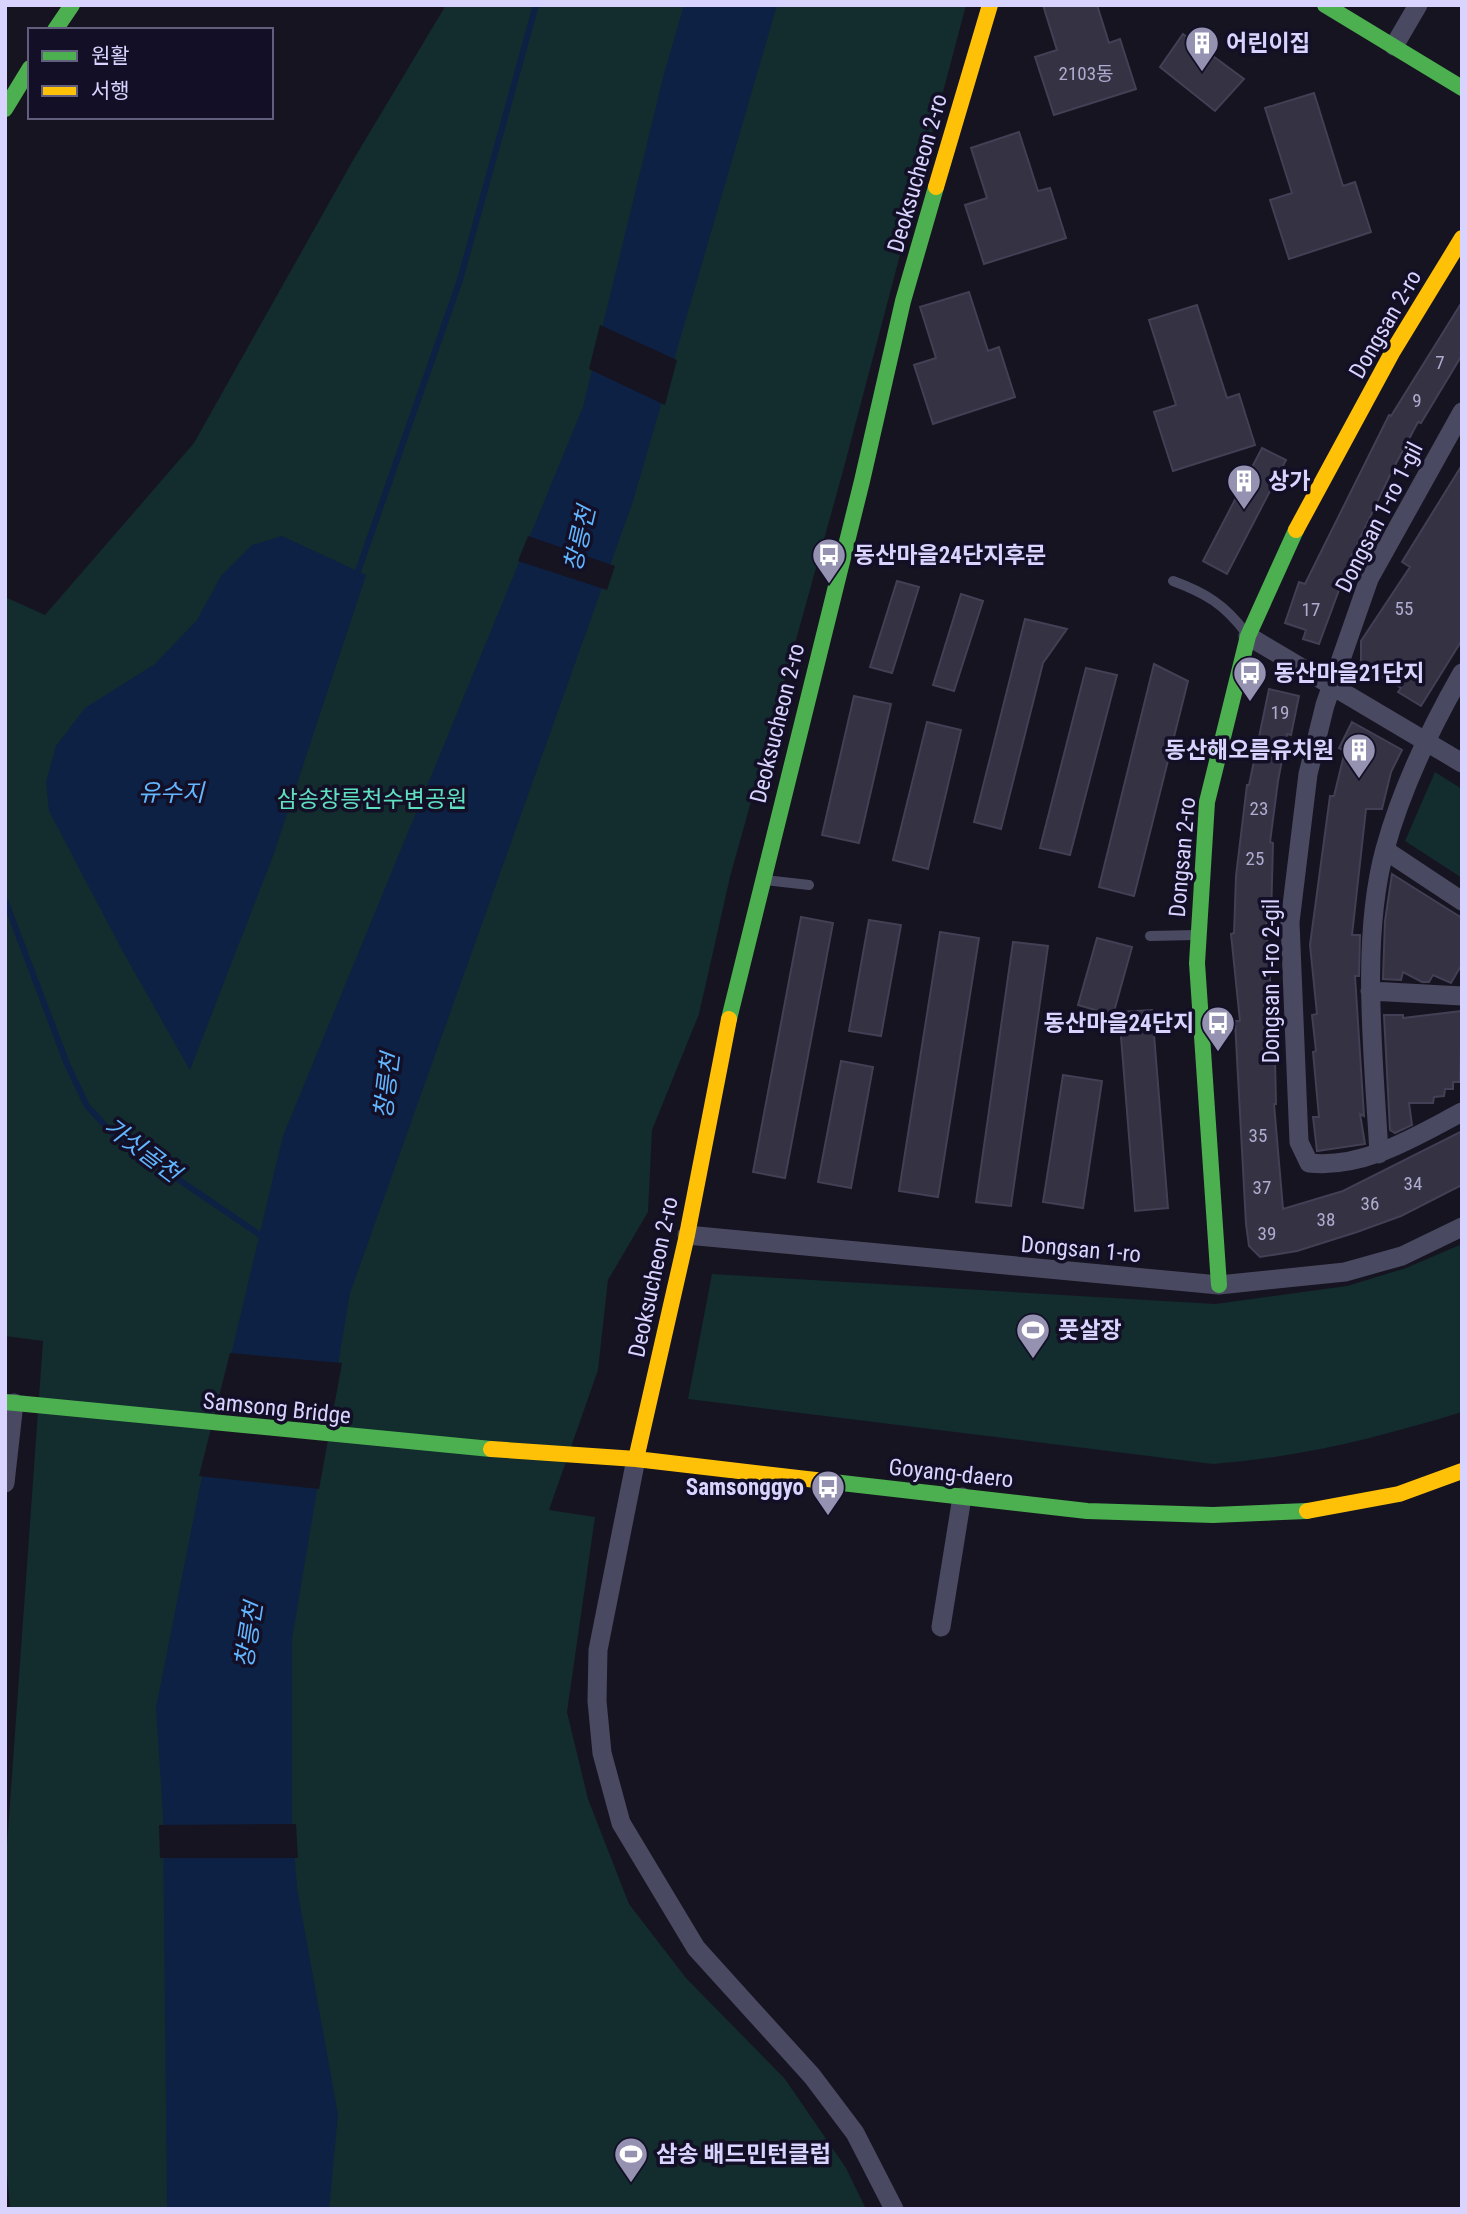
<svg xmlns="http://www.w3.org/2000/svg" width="1467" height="2214" viewBox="0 0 1467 2214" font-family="'Roboto Condensed','Noto Sans KR',sans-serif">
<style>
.green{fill:#132c2d}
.water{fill:#0d2144}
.pier{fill:#161421}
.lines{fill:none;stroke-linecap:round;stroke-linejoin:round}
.stream{stroke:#0d2144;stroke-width:6}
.building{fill:#343243;stroke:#433f54;stroke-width:2}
.lane{stroke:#4a4962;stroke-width:10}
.street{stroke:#4a4962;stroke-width:19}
.fast{stroke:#4caf50;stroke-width:16}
.slow{stroke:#ffc107;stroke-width:16}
.labels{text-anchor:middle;stroke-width:7;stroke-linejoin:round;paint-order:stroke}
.number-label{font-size:19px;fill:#b0acd0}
.poi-label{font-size:23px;font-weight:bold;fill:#d9d4ff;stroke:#130f26;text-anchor:start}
.street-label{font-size:23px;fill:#d9d4ff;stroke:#130f26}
.park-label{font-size:23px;fill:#5fe0c0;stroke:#130f26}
.water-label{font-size:24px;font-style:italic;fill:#62b6ff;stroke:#130f26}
</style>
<rect width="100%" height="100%" fill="#161421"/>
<path class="green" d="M 446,5 L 966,5 L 843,471 L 730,877 L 699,1014 L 652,1130 L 648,1212 L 608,1280 L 598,1370 L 549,1510 L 595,1517 L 567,1712 L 588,1799 L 629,1904 L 686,1978 L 785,2079 L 846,2168 L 866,2209 L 10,2209 L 5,2151 L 5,1873 L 43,1341 L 5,1336 L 5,597 L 45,615 L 194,443 L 352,162 Z
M 1435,772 L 1462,789 L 1462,878 L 1405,841 Z
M 1462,1244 L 1462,1412 C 1377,1438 1301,1457 1213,1464 L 688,1399 L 712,1274 L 1215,1304 L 1347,1286 L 1406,1268 Z"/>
<path class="water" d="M 684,5 L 777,5 L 633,501 L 350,1293 L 292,1639 L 292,1821 L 297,1888 L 338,2115 L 329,2209 L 167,2209 L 163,1815 L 156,1708 L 200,1486 L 283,1136 L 583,407 L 664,74 Z
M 282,536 L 366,575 L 273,856 L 190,1070 L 122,950 L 49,811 L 46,782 L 56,746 L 85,708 L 155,664 L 197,620 L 221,576 L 252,545 Z"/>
<path class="pier" d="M 600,325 L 677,360 L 665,405 L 589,369 Z
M 528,536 L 615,566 L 607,590 L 518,561 Z
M 230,1353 L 342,1363 L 319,1489 L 199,1476 Z
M 296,1824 L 298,1858 L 160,1858 L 159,1825 Z"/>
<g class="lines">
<path class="stream" d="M 356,577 L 460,280 L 536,5
M 5,900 L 67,1064 L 87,1106 L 116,1137 L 266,1239"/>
</g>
<path class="building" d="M 1043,5 L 1097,5 L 1109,43 L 1120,39 L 1136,89 L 1054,115 L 1035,57 L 1057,50 Z
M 1183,34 L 1244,79 L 1215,111 L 1160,67 Z
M 1314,93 L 1343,186 L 1355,182 L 1371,232 L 1289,259 L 1270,200 L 1292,193 L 1265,108 Z
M 1019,132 L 1038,191 L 1050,188 L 1066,238 L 984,264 L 965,205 L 987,198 L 971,148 Z
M 969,292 L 988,351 L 999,347 L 1015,397 L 933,424 L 914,365 L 936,358 L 920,307 Z
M 1462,302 L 1462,355 L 1421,423 L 1418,422 L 1392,471 L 1352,555 L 1319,644 L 1303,639 L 1306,630 L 1285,623 L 1299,582 L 1305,584 L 1389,415 L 1391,416 Z
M 1197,305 L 1227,398 L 1239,394 L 1255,445 L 1173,471 L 1154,412 L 1176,405 L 1149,320 Z
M 1262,448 L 1286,460 L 1227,574 L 1203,561 Z
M 1462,465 L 1462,640 L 1421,706 L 1398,692 L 1401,688 L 1361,664 L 1361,641 L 1410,567 L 1402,562 Z
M 897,581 L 919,587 L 892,673 L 870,667 Z
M 961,594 L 983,601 L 954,691 L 933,685 Z
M 1025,619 L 1067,629 L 1043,663 L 1001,829 L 974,822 Z
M 1154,664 L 1188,681 L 1134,896 L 1099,887 Z
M 1086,668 L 1117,675 L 1070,855 L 1040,848 Z
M 1269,689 L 1299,696 L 1291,735 L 1287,734 L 1278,781 L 1270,842 L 1273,843 L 1271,917 L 1266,917 L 1275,1059 L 1276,1104 L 1274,1104 L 1283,1209 L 1343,1191 L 1462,1131 L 1462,1185 L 1401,1216 L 1357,1232 L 1297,1251 L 1260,1257 L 1249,1246 L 1246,1224 L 1235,1021 L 1240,1021 L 1231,934 L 1234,933 L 1236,876 L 1247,785 L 1249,785 Z
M 854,696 L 891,704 L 859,843 L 822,835 Z
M 927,722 L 961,730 L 928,869 L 893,860 Z
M 1352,722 L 1402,750 L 1391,772 L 1382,809 L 1366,809 L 1352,935 L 1360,935 L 1359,976 L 1355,976 L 1364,1116 L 1360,1114 L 1365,1144 L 1317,1151 L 1313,1117 L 1319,1117 L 1313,1052 L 1316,1051 L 1312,1015 L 1317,1014 L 1310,945 L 1330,796 L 1334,796 L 1345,751 L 1339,748 Z
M 1392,874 L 1462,918 L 1462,964 L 1451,983 L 1433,975 L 1429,982 L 1422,982 L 1403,972 L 1401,980 L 1383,979 L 1385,921 Z
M 801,917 L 833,923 L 785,1178 L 753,1172 Z
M 869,920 L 901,925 L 881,1036 L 849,1031 Z
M 940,932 L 979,938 L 938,1197 L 899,1191 Z
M 1097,938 L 1132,947 L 1113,1015 L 1078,1005 Z
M 1013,942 L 1048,946 L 1011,1206 L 976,1202 Z
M 1152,1010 L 1168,1208 L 1135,1211 L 1119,1012 Z
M 1462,1011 L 1460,1082 L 1453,1082 L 1453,1089 L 1445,1089 L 1444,1096 L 1434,1097 L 1433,1103 L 1409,1103 L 1412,1125 L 1395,1133 L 1390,1130 L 1384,1015 L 1403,1015 L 1403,1018 Z
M 841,1061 L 873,1067 L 851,1188 L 818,1182 Z
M 1063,1075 L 1102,1081 L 1083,1208 L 1043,1202 Z"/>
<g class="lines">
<path class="lane" d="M 1173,581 C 1206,593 1225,605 1246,633
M 765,880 L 809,885
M 1150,936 L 1195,935"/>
<path class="street" d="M 1394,46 L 1418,5
M 1462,412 L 1369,579 L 1325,705 L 1308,774 L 1290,922 L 1299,1142 L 1309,1163 C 1364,1169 1414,1137 1462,1112
M 1248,636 L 1462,763
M 1385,850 L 1462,901
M 1370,991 L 1462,996
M 1379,1154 C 1374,1060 1360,940 1385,849 C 1402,787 1430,729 1462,673
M 687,1235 L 1219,1285 L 1345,1272 L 1402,1256 L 1462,1227
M 636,1459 L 598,1650 L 597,1701 L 602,1753 L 621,1823 L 696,1948 L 812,2076 L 855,2133 L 894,2209
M 5,1483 L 14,1403
M 941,1627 L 962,1497"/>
<path class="fast" d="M 1325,5 L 1462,88
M 55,30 L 72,5
M 5,109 L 30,68
M 729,1019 L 862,481 L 903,301 L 936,187
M 1219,1285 L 1197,963 L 1207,802 L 1248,636 L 1296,530
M 5,1402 L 491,1449
M 833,1482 L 1087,1511 L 1213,1515 L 1307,1511"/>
<path class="slow" d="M 936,187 L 990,5
M 1296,530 L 1393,351 L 1462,238
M 491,1449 L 636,1459 L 833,1482
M 636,1459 L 687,1235 L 729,1019
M 1307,1511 L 1399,1494 L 1462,1471"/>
</g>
<defs>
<g id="building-pin" transform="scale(1.75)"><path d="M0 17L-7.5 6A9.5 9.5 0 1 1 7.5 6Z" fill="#9591b1" stroke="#130f26"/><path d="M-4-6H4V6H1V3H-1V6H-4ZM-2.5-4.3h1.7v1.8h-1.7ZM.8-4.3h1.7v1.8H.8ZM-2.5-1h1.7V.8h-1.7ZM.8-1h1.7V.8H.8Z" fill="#fff"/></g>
<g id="bus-pin" transform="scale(1.75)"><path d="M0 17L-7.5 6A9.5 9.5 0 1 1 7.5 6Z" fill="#9591b1" stroke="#130f26"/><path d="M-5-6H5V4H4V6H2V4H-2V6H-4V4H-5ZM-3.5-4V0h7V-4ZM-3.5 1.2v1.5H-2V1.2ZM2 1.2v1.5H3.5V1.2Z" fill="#fff"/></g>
<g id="stadium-pin" transform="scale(1.75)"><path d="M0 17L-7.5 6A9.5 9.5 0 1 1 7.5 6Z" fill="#9591b1" stroke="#130f26"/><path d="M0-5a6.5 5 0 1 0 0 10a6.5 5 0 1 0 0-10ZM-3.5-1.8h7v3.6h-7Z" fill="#fff"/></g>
</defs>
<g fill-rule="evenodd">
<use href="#building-pin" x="1202" y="43"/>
<use href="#building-pin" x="1244" y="481"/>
<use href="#bus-pin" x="829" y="555"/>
<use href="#bus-pin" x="1250" y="673"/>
<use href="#building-pin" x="1359" y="750"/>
<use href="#bus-pin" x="1218" y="1023"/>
<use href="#stadium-pin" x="1033" y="1330"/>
<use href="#bus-pin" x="828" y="1487"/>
<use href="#stadium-pin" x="631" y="2154"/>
</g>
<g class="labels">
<g class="number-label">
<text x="1086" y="80">2103동</text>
<text x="1440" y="369">7</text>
<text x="1417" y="407">9</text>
<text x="1404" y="615">55</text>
<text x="1311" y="616">17</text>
<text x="1280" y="719">19</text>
<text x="1259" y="815">23</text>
<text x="1255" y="865">25</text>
<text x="1258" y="1142">35</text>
<text x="1413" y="1190">34</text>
<text x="1262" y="1194">37</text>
<text x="1370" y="1210">36</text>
<text x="1326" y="1226">38</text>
<text x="1267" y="1240">39</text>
</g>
<g class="poi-label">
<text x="1226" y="51">어린이집</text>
<text x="1268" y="489">상가</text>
<text x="854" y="563">동산마을24단지후문</text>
<text x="1274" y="681">동산마을21단지</text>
<text x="1334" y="758" text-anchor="end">동산해오름유치원</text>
<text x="1194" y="1031" text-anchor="end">동산마을24단지</text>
<text x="1058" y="1338">풋살장</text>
<text x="804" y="1495" text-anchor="end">Samsonggyo</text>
<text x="656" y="2162">삼송 배드민턴클럽</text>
</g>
<g class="street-label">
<text transform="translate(917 173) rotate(-74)" y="8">Deoksucheon 2-ro</text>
<text transform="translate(1385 324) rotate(-60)" y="8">Dongsan 2-ro</text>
<text transform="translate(1379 517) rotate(-63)" y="8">Dongsan 1-ro 1-gil</text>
<text transform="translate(777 723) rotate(-76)" y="8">Deoksucheon 2-ro</text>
<text transform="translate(1182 857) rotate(-85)" y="8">Dongsan 2-ro</text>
<text transform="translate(1271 981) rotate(-90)" y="8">Dongsan 1-ro 2-gil</text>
<text transform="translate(1081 1249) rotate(5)" y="8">Dongsan 1-ro</text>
<text transform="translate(653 1277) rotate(-78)" y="8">Deoksucheon 2-ro</text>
<text transform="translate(277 1408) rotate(6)" y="8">Samsong Bridge</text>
<text transform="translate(951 1473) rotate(6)" y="8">Goyang-daero</text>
</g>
<g class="park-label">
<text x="372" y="807">삼송창릉천수변공원</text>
</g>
<g class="water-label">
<text transform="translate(580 539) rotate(-77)" y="8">창릉천</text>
<text x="171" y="801">유수지</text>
<text transform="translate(387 1086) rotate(-83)" y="8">창릉천</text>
<text transform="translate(142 1150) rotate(37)" y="8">가싯골천</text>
<text transform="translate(249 1635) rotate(-81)" y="8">창릉천</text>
</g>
</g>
<rect width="1467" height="2214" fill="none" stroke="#d9d4ff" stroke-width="14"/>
<rect x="28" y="28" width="245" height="91" fill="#130f26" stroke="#625e7d" stroke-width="2"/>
<rect x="42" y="51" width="35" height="10" fill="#4caf50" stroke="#625e7d" stroke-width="2"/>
<text x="91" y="63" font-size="21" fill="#d9d4ff">원활</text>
<rect x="42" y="86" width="35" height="10" fill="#ffc107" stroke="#625e7d" stroke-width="2"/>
<text x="91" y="98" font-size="21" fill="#d9d4ff">서행</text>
</svg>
